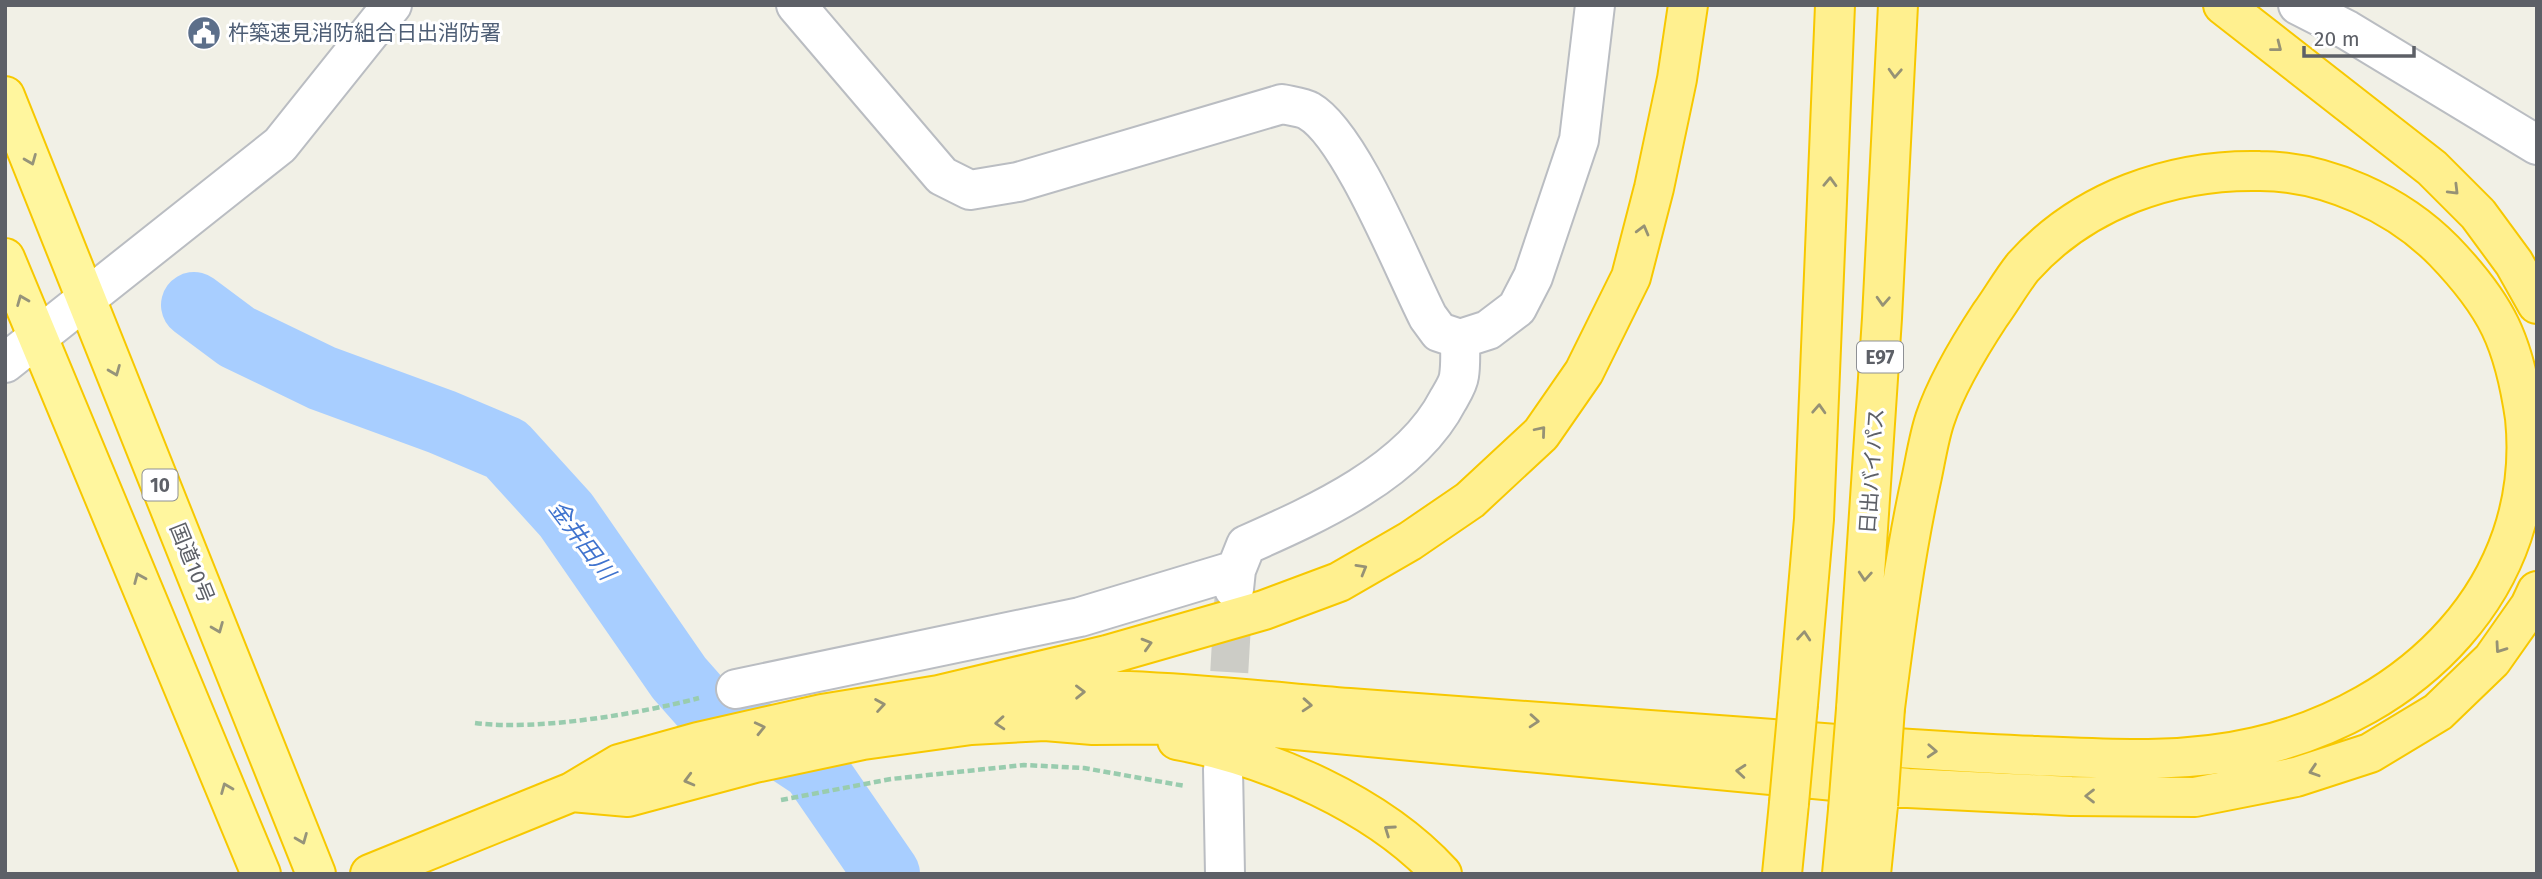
<svg xmlns="http://www.w3.org/2000/svg" width="2542" height="879" viewBox="0 0 2542 879" font-family="'Fira Sans','Noto Sans JP',sans-serif">
<style>
.lines{fill:none;stroke-linecap:round;stroke-linejoin:round}
.river{stroke:#a8ceff;stroke-width:66}
.minor-tunnel{stroke:#ccccc6;stroke-width:38;stroke-dasharray:38 19;stroke-linecap:butt}
.minor-casing{stroke:#babdc2;stroke-width:42}
.trunk-casing{stroke:#f7c800;stroke-width:42}
.motorway-casing{stroke:#f7c800;stroke-width:42}
.path{stroke:#99ccae;stroke-width:4.5;stroke-dasharray:7 3.5;stroke-linecap:butt}
.minor{stroke:#fff;stroke-width:38}
.trunk{stroke:#fff69e;stroke-width:38}
.motorway{stroke:#fff08f;stroke-width:38}
.motorway-bridge-casing{stroke:#f7c800;stroke-width:42;stroke-linecap:butt}
.motorway-bridge{stroke:#fff08f;stroke-width:38}
.oneway{stroke:#969275}
.oneway2{stroke:#96947a}
.labels{text-anchor:middle;stroke-width:6;stroke-linejoin:round;paint-order:stroke}
.shield{fill:#fff;stroke:#8e9095;stroke-width:2}
.shield-label{font-size:19px;font-weight:bold;fill:#5d6067}
.service-label{font-size:21px;fill:#4e5e75;stroke:#fff;text-anchor:start}
.street-label{font-size:21px;fill:#5d6067;stroke:#fff}
.water-label{font-size:23px;font-style:italic;fill:#3f73ce;stroke:#fff}
</style>
<rect width="100%" height="100%" fill="#f1f0e6"/>
<g class="lines">
<path class="river" d="M 194,305 L 237,337 L 322,378 L 442,422 L 506,449 L 566,515 L 679,678 L 717,721 L 767,737 L 814,768 L 887,874"/>
<path class="minor-tunnel" d="M 1226,729 L 1234,589"/>
<g class="minor-casing">
<path id="minor" d="M 796,5 L 942,176 L 970,190 L 1018,182 L 1282,104 C 1290,106 1302,107 1309,111 C 1351,135 1404,270 1428,317 L 1439,332 L 1460,339 L 1488,330 L 1517,308 L 1533,277 L 1579,140 L 1595,5
M 2298,5 L 2347,30 L 2537,145
M 5,363 L 280,145 L 392,5
M 1234,589 L 1236,570 L 1246,545 C 1316,514 1411,472 1448,400 C 1452,393 1458,384 1459,376 C 1461,364 1460,351 1460,339
M 736,689 L 1080,617 L 1236,570
M 1223,769 L 1225,874"/>
</g>
<g class="trunk-casing">
<path id="trunk" d="M 5,96 L 316,874
M 5,258 L 261,874"/>
</g>
<g class="motorway-casing">
<path id="motorway" d="M 2223,5 L 2432,168 L 2478,214 L 2514,263 L 2537,304
M 939,695 C 1002,694 1066,689 1129,691 C 1203,694 1276,702 1349,708 C 1485,718 1622,727 1759,738 C 1851,745 1944,752 2037,756 C 2111,759 2183,764 2256,747 C 2411,712 2542,587 2525,418 C 2514,342 2497,306 2444,251 C 2398,204 2326,171 2260,171 C 2172,169 2083,200 2023,267 C 2011,282 2001,300 1990,315 C 1969,347 1947,383 1935,419 C 1929,437 1926,457 1922,476 C 1905,553 1895,630 1885,708
M 1798,704 L 1814,519 L 1835,5
M 1856,709 L 1882,318 L 1898,5
M 1177,740 C 1269,757 1378,804 1442,874
M 572,792 L 628,797 L 755,763 L 863,740 L 971,725 L 1045,721 L 1093,725 L 1231,724 L 1908,788 L 2071,796 L 2195,797 L 2296,777 L 2370,753 L 2438,712 L 2492,660 L 2530,606 L 2537,591
M 370,874 L 572,792 L 619,764 L 698,742 L 822,714 L 939,695 L 1107,655 L 1264,610 L 1339,582 L 1410,541 L 1470,500 L 1541,434 L 1584,372 L 1631,277 L 1654,188 L 1677,79 L 1688,5
M 1782,874 L 1789,803
M 1842,874 L 1848,810
M 1871,874 L 1878,805"/>
</g>
<path class="path" d="M 475,723 C 537,731 638,714 699,698
M 781,800 L 891,779 L 1024,765 L 1084,768 L 1185,786"/>
<use href="#minor" class="minor"/>
<use href="#trunk" class="trunk"/>
<use href="#motorway" class="motorway"/>
<g class="motorway-bridge-casing">
<path id="motorway-bridge" d="M 1789,803 L 1798,704
M 1878,805 L 1885,708
M 1848,810 L 1856,709"/>
</g>
<use href="#motorway-bridge" class="motorway-bridge"/>
</g>
<defs><path id="oneway-chevron" d="M-2-3.5L2.5 0L-2 3.5" fill="none" stroke-width="1.6" stroke-linecap="round" stroke-linejoin="round" transform="scale(1.75)"/></defs>
<g class="oneway">
<use href="#oneway-chevron" transform="translate(2277 47) rotate(38)"/>
<use href="#oneway-chevron" transform="translate(1895 73) rotate(93)"/>
<use href="#oneway-chevron" transform="translate(1830 182) rotate(-88)"/>
<use href="#oneway-chevron" transform="translate(2454 190) rotate(45)"/>
<use href="#oneway-chevron" transform="translate(1643 230) rotate(-75)"/>
<use href="#oneway-chevron" transform="translate(1883 301) rotate(93)"/>
<use href="#oneway-chevron" transform="translate(1819 409) rotate(-87)"/>
<use href="#oneway-chevron" transform="translate(1541 431) rotate(-50)"/>
<use href="#oneway-chevron" transform="translate(1362 569) rotate(-30)"/>
<use href="#oneway-chevron" transform="translate(1865 576) rotate(94)"/>
<use href="#oneway-chevron" transform="translate(1804 636) rotate(-85)"/>
<use href="#oneway-chevron" transform="translate(1147 644) rotate(-16)"/>
<use href="#oneway-chevron" transform="translate(2500 648) rotate(125)"/>
<use href="#oneway-chevron" transform="translate(1080 692) rotate(-1)"/>
<use href="#oneway-chevron" transform="translate(880 705) rotate(-9)"/>
<use href="#oneway-chevron" transform="translate(1307 705) rotate(4)"/>
<use href="#oneway-chevron" transform="translate(1534 721) rotate(4)"/>
<use href="#oneway-chevron" transform="translate(1000 723) rotate(176)"/>
<use href="#oneway-chevron" transform="translate(760 728) rotate(-13)"/>
<use href="#oneway-chevron" transform="translate(1932 751) rotate(3)"/>
<use href="#oneway-chevron" transform="translate(1741 771) rotate(-175)"/>
<use href="#oneway-chevron" transform="translate(2314 771) rotate(162)"/>
<use href="#oneway-chevron" transform="translate(689 780) rotate(165)"/>
<use href="#oneway-chevron" transform="translate(2090 796) rotate(-180)"/>
<use href="#oneway-chevron" transform="translate(1389 830) rotate(-145)"/>
</g>
<g class="oneway2">
<use href="#oneway-chevron" transform="translate(31 160) rotate(68)"/>
<use href="#oneway-chevron" transform="translate(22 300) rotate(-112)"/>
<use href="#oneway-chevron" transform="translate(115 371) rotate(68)"/>
<use href="#oneway-chevron" transform="translate(139 578) rotate(-113)"/>
<use href="#oneway-chevron" transform="translate(218 628) rotate(68)"/>
<use href="#oneway-chevron" transform="translate(226 788) rotate(-112)"/>
<use href="#oneway-chevron" transform="translate(302 839) rotate(68)"/>
</g>
<defs>
<g id="civic-disc" transform="scale(1.75)"><circle r="9.5" fill="#5c6f8a" stroke="#fff"/><path d="M-.6-6.5H3V-4.5H.6V-3L4-1V1h2V6H-6V1h2V-1L-.6-3ZM-1.2 2.5V6h2.4V2.5Z" fill="#fff"/></g>
</defs>
<g fill-rule="evenodd">
<use href="#civic-disc" x="204" y="33"/>
</g>
<g class="labels">
<g class="shield">
<rect x="1857" y="341.5" width="46" height="31" rx="5"/>
<rect x="142.5" y="469.5" width="35" height="31" rx="5"/>
</g>
<g class="shield-label">
<text x="1880" y="364">E97</text>
<text x="160" y="492">10</text>
</g>
<g class="service-label">
<text x="228" y="40">杵築速見消防組合日出消防署</text>
</g>
<g class="street-label">
<text transform="translate(1872 471) rotate(-86)" y="7">日出バイパス</text>
<text transform="translate(192 563) rotate(68)" y="7">国道10号</text>
</g>
<g class="water-label">
<text transform="translate(582 540) rotate(53)" y="8">金井田川</text>
</g>
</g>
<rect width="2542" height="879" fill="none" stroke="#5d6067" stroke-width="14"/>
<path d="M2304 46v10h110v-10" fill="none" stroke="#5d6067" stroke-width="3.5"/>
<text x="2314" y="46" font-size="21" fill="#5d6067" stroke="#ffffff" stroke-width="5" paint-order="stroke">20 m</text>
</svg>
